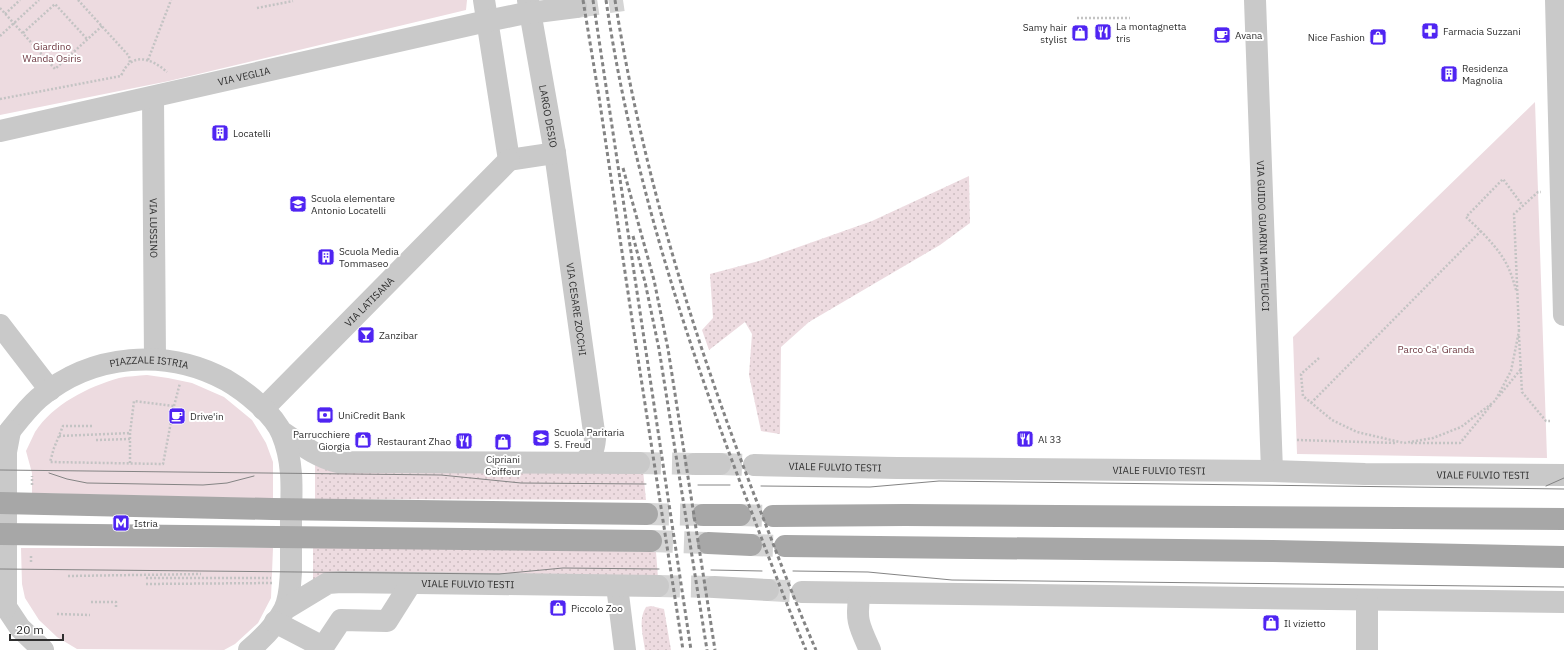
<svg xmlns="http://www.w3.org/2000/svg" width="1564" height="650" viewBox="0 0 1564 650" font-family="'IBM Plex Sans',sans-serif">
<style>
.grass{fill:url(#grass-dots)}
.park{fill:#eddbe0}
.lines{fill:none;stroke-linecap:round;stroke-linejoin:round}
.minor-tunnel{stroke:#d5d5d5;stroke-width:22;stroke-dasharray:22 11;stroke-linecap:butt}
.major-tunnel{stroke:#d5d5d5;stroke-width:22;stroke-dasharray:22 11;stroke-linecap:butt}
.path{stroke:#c3c3c3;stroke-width:2.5;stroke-dasharray:2 2;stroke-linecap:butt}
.minor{stroke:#c9c9c9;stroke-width:22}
.major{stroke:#a7a7a7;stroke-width:22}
.tram{stroke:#848484;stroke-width:1}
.rail{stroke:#848484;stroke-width:3;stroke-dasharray:4 3;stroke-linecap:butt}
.labels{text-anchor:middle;stroke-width:4;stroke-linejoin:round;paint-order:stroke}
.poi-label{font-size:10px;fill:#2f2f2f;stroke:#fff;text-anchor:start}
.park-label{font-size:10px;fill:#6e3942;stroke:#fff}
.street-label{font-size:10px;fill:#2f2f2f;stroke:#fff}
</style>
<defs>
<pattern id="grass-dots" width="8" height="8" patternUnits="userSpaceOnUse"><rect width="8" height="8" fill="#eddbe0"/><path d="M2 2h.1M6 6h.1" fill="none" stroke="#ccbcc0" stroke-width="1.8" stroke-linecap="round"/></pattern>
</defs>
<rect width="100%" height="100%" fill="#fff"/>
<path class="grass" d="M 969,176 L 970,223 L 940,245 L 809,322 L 781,347 L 780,434 L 761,431 L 749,375 L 752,334 L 745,322 L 709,350 L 702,330 L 713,318 L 710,274 L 759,261 L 872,221 Z
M 315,463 L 643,470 L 646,500 L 315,499 Z
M 313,545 L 656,552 L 658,578 L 313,581 Z
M 651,606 L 664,609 L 671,650 L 645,650 C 643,635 638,620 646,607 Z"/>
<path class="park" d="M 0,0 L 467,0 L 466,10 L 169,81 L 0,115 Z
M 1535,102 L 1547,458 L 1297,454 L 1293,337 Z
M 147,375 L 168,378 L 192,383 L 224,397 L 252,420 L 266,443 L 273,462 L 273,499 L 32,493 L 32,473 L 26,451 C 29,445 32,438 35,432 C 53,404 88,387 119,378 C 128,376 138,376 147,375 Z
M 21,548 L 273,548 L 271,598 L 258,623 L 235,644 L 224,650 L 77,649 L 57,637 L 39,620 L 25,598 L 22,584 Z"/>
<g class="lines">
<path class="minor-tunnel" d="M 576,7 L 623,0
M 639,463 L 695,464
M 720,464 L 754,465
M 658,586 L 714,587
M 768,590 L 802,592"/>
<path class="major-tunnel" d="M 647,514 L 703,515
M 740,515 L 773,516
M 651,541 L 708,543
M 751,545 L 785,546"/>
<path class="path" d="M 78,0 L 129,56 L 130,63
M 0,8 L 55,69 L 102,26
M 257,8 L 293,1
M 5,14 L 20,0
M 1077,18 L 1130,18
M 23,33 L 55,4 L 87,39
M 0,36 L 39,0
M 148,60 L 171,0
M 0,99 L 121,76 C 131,51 151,58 167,72
M 1516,290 C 1514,283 1512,276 1509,269 C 1500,249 1482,232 1466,217 L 1503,179 L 1523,206
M 1519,331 L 1514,214 L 1538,192 L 1541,192
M 1519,336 L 1522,392 L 1546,421 L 1550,421
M 1319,358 L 1301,374 L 1303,396 L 1332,420 L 1357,432 L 1404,443 L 1433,438 L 1461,427 L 1495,401 L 1511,371 L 1519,331
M 1499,396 L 1521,369
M 1311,403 L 1481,231
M 174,406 L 180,383
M 92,426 L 63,426 L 54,448 L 50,462 L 163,464 L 174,406 L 134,401 L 130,433 L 130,463
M 59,436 L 130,433
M 96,440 L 130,439
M 1297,440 L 1396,443
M 1411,443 L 1460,443 L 1492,404
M 32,485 L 32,476
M 31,562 L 31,554
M 68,576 L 201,574
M 146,578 L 271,578
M 146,584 L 272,583
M 91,602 L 116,602 L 116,608
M 57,614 L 90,615"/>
<g class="minor">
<path d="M 484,0 L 509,160"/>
<path id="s1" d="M 528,0 L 555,153 L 595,439 C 594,450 592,455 584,462"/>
<path id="s2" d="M 1255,0 L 1272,471"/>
<path d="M 1556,0 L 1564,315"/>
<path id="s3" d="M 153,97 L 155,359"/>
<path id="s4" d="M 0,131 L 487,21 L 521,14 L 576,7"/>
<path d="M 509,160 L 555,153"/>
<path d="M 0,325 L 50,390"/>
<path id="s5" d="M 263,409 L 509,160"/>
<path d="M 282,432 C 300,444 317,457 338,462 L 639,463"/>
<path id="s6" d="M 0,443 C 13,428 24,411 39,398 C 92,353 167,348 226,380 C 245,391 274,414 282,434 C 293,460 292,487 291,515 C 291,534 291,553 291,572 C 290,584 290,599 284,610 C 276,625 262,639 249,650"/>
<path d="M 695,464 L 720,464"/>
<path id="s7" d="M 754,465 L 897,468 L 1272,471 L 1365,474 L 1564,475"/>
<path d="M 617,586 L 625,650"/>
<path d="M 714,587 L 768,590"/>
<path d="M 802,592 L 1564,602"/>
<path d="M 860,593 C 855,619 859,626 870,650"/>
<path d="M 0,598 L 20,628 L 43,650"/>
<path d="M 1367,600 L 1367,650"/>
<path d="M 6,607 L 6,452 L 10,431"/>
<path id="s8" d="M 285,609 L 328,583 L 341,582 L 658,586"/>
<path d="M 275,622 L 323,647 L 341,620 L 387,621 L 411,583"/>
</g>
<path class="major" d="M 0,503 L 272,509 L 647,514
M 703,515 L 740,515
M 773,516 L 905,515 L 1564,519
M 0,534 L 651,541
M 708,543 L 751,545
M 785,546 L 1273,551 L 1564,557"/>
<path class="tram" d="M 0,470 L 441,475 L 521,483 L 646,484
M 49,473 L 67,479 L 87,483 L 203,485 L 227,483 L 254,476
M 698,485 L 730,485
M 761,486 L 870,487 L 939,481 L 1564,489
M 1546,486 L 1564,478
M 0,569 L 499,574 L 563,568 L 659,569
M 711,570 L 762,571
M 793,571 L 868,572 L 952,580 L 1564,587"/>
<path class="rail" d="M 583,0 L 599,97 L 633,326 L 683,650
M 593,0 L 691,650
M 606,0 C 631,171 685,339 747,500 C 766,550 785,601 806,650
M 615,0 C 642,171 693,336 755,497 C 775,548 794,600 816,650
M 623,168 L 654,280 L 668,349 L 715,650
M 633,236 L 645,282 L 659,349 L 707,650"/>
</g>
<defs>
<g id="pharmacy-square" transform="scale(0.9)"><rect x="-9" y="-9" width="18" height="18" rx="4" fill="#4f24f2" stroke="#fff"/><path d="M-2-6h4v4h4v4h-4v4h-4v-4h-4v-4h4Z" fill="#fff"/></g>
<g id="restaurant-square" transform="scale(0.9)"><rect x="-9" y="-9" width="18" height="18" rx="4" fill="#4f24f2" stroke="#fff"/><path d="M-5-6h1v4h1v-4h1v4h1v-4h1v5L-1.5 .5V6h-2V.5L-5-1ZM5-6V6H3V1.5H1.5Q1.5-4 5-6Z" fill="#fff"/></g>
<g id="shop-square" transform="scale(0.9)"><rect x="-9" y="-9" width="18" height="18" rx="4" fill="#4f24f2" stroke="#fff"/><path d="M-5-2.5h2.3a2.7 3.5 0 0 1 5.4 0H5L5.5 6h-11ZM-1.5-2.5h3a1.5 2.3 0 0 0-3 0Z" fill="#fff"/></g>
<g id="cafe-square" transform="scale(0.9)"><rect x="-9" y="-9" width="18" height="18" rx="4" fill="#4f24f2" stroke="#fff"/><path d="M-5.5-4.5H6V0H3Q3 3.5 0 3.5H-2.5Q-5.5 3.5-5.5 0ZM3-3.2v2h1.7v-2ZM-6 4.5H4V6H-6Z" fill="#fff"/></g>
<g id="building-square" transform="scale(0.9)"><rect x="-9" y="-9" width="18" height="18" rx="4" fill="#4f24f2" stroke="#fff"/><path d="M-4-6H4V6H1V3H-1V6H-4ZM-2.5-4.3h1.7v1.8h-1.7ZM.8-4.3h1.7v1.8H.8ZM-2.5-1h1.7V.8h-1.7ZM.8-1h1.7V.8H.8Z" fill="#fff"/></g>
<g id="school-square" transform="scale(0.9)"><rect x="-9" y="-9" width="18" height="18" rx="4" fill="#4f24f2" stroke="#fff"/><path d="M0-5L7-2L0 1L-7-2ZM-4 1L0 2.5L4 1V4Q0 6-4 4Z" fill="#fff"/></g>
<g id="bar-square" transform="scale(0.9)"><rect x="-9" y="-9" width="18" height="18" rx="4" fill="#4f24f2" stroke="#fff"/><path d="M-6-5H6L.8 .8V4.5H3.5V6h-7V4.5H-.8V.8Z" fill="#fff"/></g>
<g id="bank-square" transform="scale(0.9)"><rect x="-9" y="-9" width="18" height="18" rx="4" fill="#4f24f2" stroke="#fff"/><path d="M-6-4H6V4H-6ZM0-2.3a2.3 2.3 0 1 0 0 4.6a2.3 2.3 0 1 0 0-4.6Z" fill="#fff"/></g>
<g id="metro-square" transform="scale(0.9)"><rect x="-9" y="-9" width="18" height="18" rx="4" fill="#4f24f2" stroke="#fff"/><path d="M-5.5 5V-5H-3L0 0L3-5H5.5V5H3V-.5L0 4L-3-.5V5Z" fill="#fff"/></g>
</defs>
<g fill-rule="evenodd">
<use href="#pharmacy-square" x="1430" y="31"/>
<use href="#restaurant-square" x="1103" y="32"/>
<use href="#shop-square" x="1080" y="33"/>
<use href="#cafe-square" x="1222" y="35"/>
<use href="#shop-square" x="1378" y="37"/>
<use href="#building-square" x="1449" y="74"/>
<use href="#building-square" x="220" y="133"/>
<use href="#school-square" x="298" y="204"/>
<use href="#building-square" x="326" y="257"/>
<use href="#bar-square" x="366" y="335"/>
<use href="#bank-square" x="325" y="415"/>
<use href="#cafe-square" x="177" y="416"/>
<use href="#school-square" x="541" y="438"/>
<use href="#restaurant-square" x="1025" y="439"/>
<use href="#shop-square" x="363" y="440"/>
<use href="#restaurant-square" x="464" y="441"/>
<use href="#shop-square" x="503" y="442"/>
<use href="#metro-square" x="121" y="523"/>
<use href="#shop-square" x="558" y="608"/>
<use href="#shop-square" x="1271" y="623"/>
</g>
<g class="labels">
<g class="poi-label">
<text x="1116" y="30">La montagnetta<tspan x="1116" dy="12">tris</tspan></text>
<text x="1067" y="31" text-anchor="end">Samy hair<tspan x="1067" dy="12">stylist</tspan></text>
<text x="1443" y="35">Farmacia Suzzani</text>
<text x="1235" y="39">Avana</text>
<text x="1365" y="41" text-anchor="end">Nice Fashion</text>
<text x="1462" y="72">Residenza<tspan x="1462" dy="12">Magnolia</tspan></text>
<text x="233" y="137">Locatelli</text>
<text x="311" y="202">Scuola elementare<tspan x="311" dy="12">Antonio Locatelli</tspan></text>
<text x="339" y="255">Scuola Media<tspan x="339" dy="12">Tommaseo</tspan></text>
<text x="379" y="339">Zanzibar</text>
<text x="338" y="419">UniCredit Bank</text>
<text x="190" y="420">Drive'in</text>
<text x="554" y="436">Scuola Paritaria<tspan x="554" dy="12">S. Freud</tspan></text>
<text x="350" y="438" text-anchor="end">Parrucchiere<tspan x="350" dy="12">Giorgia</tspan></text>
<text x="1038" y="443">Al 33</text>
<text x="451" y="445" text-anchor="end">Restaurant Zhao</text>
<text x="503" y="463" text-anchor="middle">Cipriani<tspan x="503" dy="12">Coiffeur</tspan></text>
<text x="134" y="527">Istria</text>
<text x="571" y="612">Piccolo Zoo</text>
<text x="1284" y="627">Il vizietto</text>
</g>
<g class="park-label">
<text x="52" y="50">Giardino<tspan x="52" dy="12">Wanda Osiris</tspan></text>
<text x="1436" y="353">Parco Ca' Granda</text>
</g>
<g class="street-label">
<text dy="4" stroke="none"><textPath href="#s4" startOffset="250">VIA VEGLIA</textPath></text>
<text dy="4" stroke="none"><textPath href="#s1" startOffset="118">LARGO DESIO</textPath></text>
<text dy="4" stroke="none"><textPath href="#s3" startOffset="131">VIA LUSSINO</textPath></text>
<text dy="4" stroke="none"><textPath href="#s2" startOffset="236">VIA GUIDO GUARINI MATTEUCCI</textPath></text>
<text dy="4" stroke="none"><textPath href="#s5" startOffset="151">VIA LATISANA</textPath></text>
<text dy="4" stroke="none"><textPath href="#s1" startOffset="313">VIA CESARE ZOCCHI</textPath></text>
<text dy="4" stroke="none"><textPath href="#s6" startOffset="179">PIAZZALE ISTRIA</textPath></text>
<text dy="4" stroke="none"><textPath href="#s7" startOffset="81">VIALE FULVIO TESTI</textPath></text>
<text dy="4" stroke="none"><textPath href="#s7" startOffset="405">VIALE FULVIO TESTI</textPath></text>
<text dy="4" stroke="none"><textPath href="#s7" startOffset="729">VIALE FULVIO TESTI</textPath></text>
<text dy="4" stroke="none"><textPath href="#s8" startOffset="190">VIALE FULVIO TESTI</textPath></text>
</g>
</g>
<path d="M10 634v6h53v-6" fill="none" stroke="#2f2f2f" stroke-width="2"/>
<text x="16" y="634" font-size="12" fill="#2f2f2f" stroke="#ffffff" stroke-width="3" paint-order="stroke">20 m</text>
</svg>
